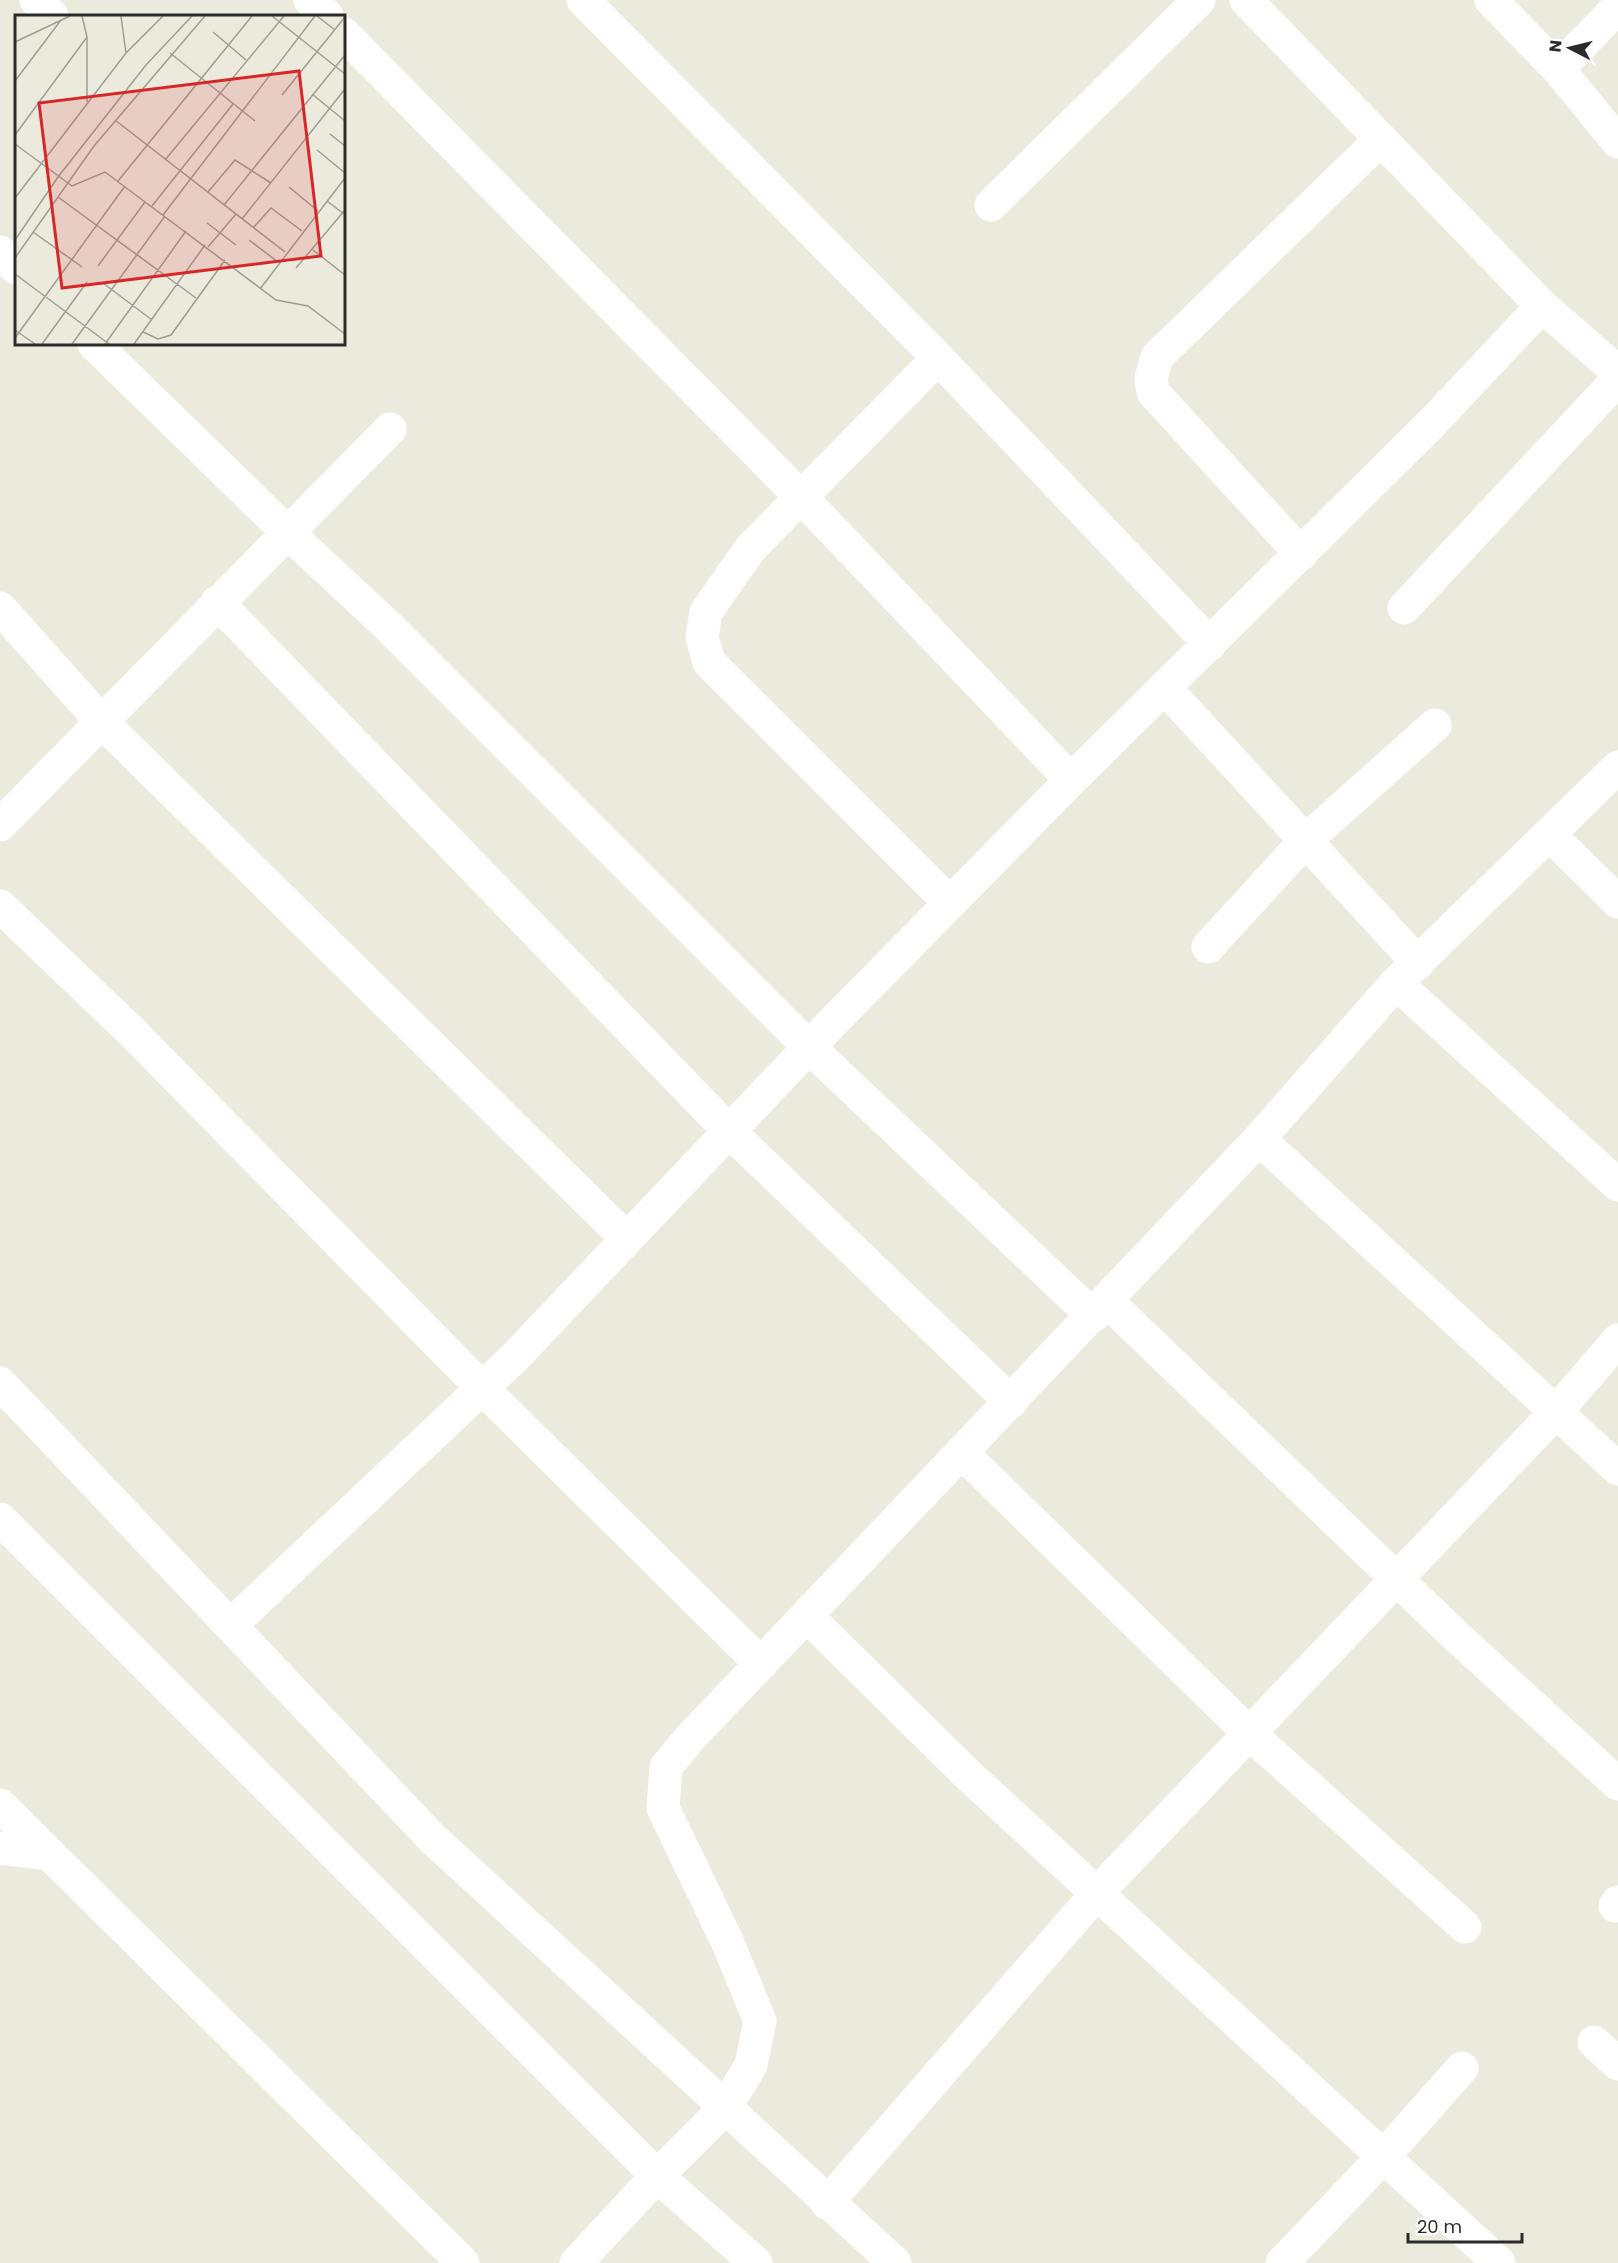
<svg xmlns="http://www.w3.org/2000/svg" width="1618" height="2263" viewBox="0 0 1618 2263" font-family="Poppins,sans-serif">
<style>
.lines{fill:none;stroke-linecap:round;stroke-linejoin:round}
.street{stroke:#fff;stroke-width:33}
.secondary{stroke:#fff;stroke-width:33}
.inset-road{fill:none;stroke:#9f9e96;stroke-width:1.5}
.view{fill:#d62828;fill-opacity:0.15;stroke:#d62828;stroke-width:3}
.inset-edge{fill:none;stroke:#2b2b2b;stroke-width:3}
</style>
<rect width="100%" height="100%" fill="#eceadd"/>
<g class="lines">
<path class="street" d="M 36,0 L 52,16
M 310,0 L 327,16
M 583,0 L 938,358 L 1210,644
M 1246,0 L 1542,306 L 1618,372
M 1491,0 L 1558,69 L 1618,142
M 344,34 L 801,497 L 1071,780
M 1558,69 L 1618,7
M 991,205 L 1199,0
M 0,252 L 16,268
M 94,344 L 287,532 L 387,625 L 809,1047 L 1093,1316
M 938,358 L 750,549 L 706,612 L 702,637 L 709,662 L 950,903
M 1301,554 L 1153,392 L 1151,378 L 1157,357 L 1381,139
M 217,602 L 729,1131 L 1011,1402
M 0,608 L 101,721 L 627,1239
M 1404,608 L 1618,379
M 1165,688 L 1418,963
M 0,825 L 390,429
M 1549,834 L 1618,902
M 0,906 L 132,1032 L 482,1388 L 761,1664
M 1208,947 L 1305,841 L 1435,725
M 1396,983 L 1618,1185
M 1259,1139 L 1618,1469
M 1107,1301 L 1457,1637 L 1618,1784
M 962,1453 L 1249,1733 L 1465,1927
M 807,1616 L 965,1772 L 1499,2263
M 231,1625 L 515,1357 L 830,1025 L 1071,780 L 1431,424 L 1542,306
M 0,1805 L 463,2263
M 0,1848 L 47,1854
M 1615,1906 L 1618,1902
M 1594,2042 L 1618,2064
M 827,2203 L 1097,1893 L 1556,1412 L 1618,1340
M 576,2263 L 657,2176 L 725,2108 L 751,2065 L 760,2021 L 727,1941 L 663,1808 L 666,1767 L 690,1738 L 1259,1139 L 1396,983 L 1618,767
M 1282,2263 L 1383,2157 L 1462,2068"/>
<path class="secondary" d="M 0,1383 L 432,1838 L 895,2263
M 0,1519 L 657,2176 L 756,2263"/>
</g>
<g transform="translate(15 15)">
<rect width="330" height="330" fill="#eceadd"/>
<path class="inset-road" d="M 67,1 L 72,22 L 72,87M 106,1 L 111,38M 257,1 L 330,59M 302,1 L 320,15M 198,17 L 231,45M 0,27 L 55,1M 155,38 L 240,106M 0,66 L 46,5M 297,79 L 330,106M 267,80 L 330,2M 100,105 L 270,237M 315,119 L 330,131M 0,120 L 72,22M 0,129 L 57,171 L 90,157 L 261,285 L 293,291 L 330,319M 302,135 L 330,158M 150,145 L 269,1M 103,166 L 237,1M 274,172 L 303,196M 193,177 L 220,145 L 256,168M 43,182 L 181,283M 0,183 L 111,38 L 148,1M 312,186 L 329,199M 209,190 L 330,40M 137,191 L 218,89M 148,200 L 300,1M 227,204 L 330,74M 192,208 L 221,230M 238,213 L 256,193 L 287,216M 18,217 L 67,252M 0,225 L 43,162 L 131,50 L 177,1M 234,225 L 263,247M 193,232 L 221,199M 298,235 L 330,260M 0,243 L 79,131 L 190,1M 83,251 L 130,187M 281,253 L 330,195M 0,259 L 94,329M 88,268 L 137,305M 245,274 L 330,163M 0,315 L 20,329M 128,317 L 143,324 L 156,320 L 210,245M 0,323 L 110,171M 27,329 L 72,267M 57,329 L 150,201M 90,329 L 171,216M 119,329 L 190,230"/>
<path class="view" d="M 284,56 L 306,241 L 47,273 L 24,88 Z"/>
<rect width="330" height="330" class="inset-edge"/>
</g>
<g transform="translate(1570 48) rotate(277)" stroke="#ffffff" stroke-width="4.5" paint-order="stroke">
<path d="M0-4.5L10 22L0 15L-10 22Z" fill="#2b2b2b"/>
<text y="-9" font-size="16" font-weight="bold" text-anchor="middle" fill="#2b2b2b">N</text>
</g>
<path d="M1408 2233v9h114v-9" fill="none" stroke="#2b2b2b" stroke-width="3"/>
<text x="1417" y="2233" font-size="18" fill="#2b2b2b" stroke="#ffffff" stroke-width="4.5" paint-order="stroke">20 m</text>
</svg>
